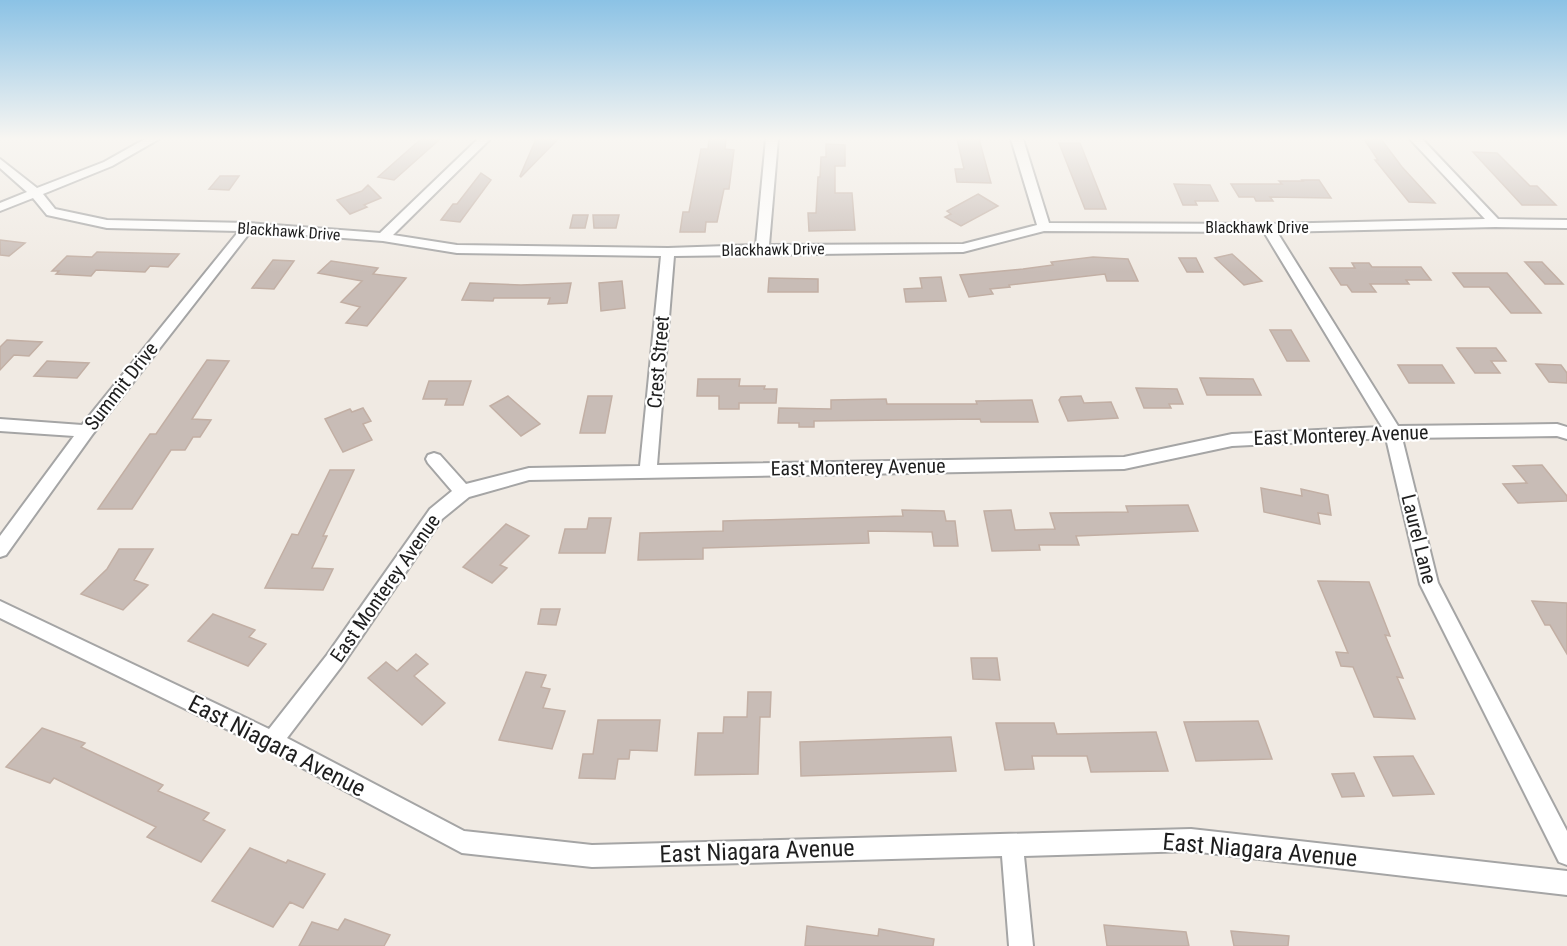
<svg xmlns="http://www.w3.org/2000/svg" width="1567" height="946" viewBox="0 0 1567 946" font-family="'Roboto Condensed',sans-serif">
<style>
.building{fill:#c8bcb6;stroke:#c2afa4;stroke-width:1.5}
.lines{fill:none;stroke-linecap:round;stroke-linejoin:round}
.street-casing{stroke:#a5a5a5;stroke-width:4}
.street{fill:#fff;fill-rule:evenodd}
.labels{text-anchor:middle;stroke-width:4.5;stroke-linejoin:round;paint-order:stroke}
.far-street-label{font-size:16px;fill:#1e1e1e;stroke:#fff}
.street-label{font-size:20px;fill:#1e1e1e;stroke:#fff}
.near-street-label{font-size:24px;fill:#1e1e1e;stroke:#fff}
</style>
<rect width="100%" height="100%" fill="#f0eae3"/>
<path class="building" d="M 421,139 L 440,139 L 394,180 L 378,177 Z
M 536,139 L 558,139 L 521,177 L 520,176 Z
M 709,139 L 726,139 L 725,149 L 734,150 L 729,189 L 724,189 L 717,222 L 706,222 L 705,232 L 680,232 L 683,212 L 689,212 L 701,149 L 708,149 Z
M 957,139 L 979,139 L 991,183 L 957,182 L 955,169 L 964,169 Z
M 1364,139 L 1381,139 L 1402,167 L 1435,203 L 1409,202 L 1375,160 L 1378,160 Z
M 1059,143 L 1080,143 L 1106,209 L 1085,209 Z
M 826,144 L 845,145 L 845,166 L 835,166 L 835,193 L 852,193 L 855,230 L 809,231 L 808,213 L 816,213 L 818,177 L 820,177 L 821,157 L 826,157 Z
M 1473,152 L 1497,153 L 1530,186 L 1537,186 L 1556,205 L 1522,205 Z
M 481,173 L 491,180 L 460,222 L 441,220 L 453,204 L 457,204 Z
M 220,176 L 239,176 L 229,190 L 209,189 Z
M 1302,180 L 1319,180 L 1331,198 L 1270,197 L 1273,201 L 1256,201 L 1254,197 L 1239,197 L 1231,184 L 1282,184 L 1279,181 L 1303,181 Z
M 1174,184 L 1210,185 L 1218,201 L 1195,201 L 1197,205 L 1183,205 Z
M 368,185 L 381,198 L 364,205 L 367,207 L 350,214 L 337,200 L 362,191 Z
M 978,194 L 998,206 L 961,226 L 945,217 L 951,214 L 947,211 Z
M 573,215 L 588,215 L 585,228 L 570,228 Z
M 593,215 L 619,215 L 616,228 L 594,228 Z
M 0,240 L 25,243 L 9,256 L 0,255 Z
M 97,252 L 179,254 L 168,267 L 150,266 L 145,272 L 96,270 L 91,276 L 56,274 L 59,271 L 52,271 L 67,256 L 92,257 Z
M 1232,254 L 1262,281 L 1244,285 L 1215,258 Z
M 1093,257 L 1128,259 L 1138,281 L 1107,281 L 1105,274 L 1009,285 L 1010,287 L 990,289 L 993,294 L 969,297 L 960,275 L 1023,269 L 1053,265 L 1051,262 Z
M 1179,258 L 1196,258 L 1203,272 L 1187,272 Z
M 273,260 L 294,261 L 274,289 L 252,288 Z
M 331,261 L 378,268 L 373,274 L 406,278 L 367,326 L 346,323 L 360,307 L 341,302 L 362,281 L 318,273 Z
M 1525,262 L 1542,262 L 1563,284 L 1545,284 Z
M 1352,263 L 1369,263 L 1372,267 L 1421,267 L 1431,280 L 1406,280 L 1409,284 L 1370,284 L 1376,292 L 1352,292 L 1347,285 L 1341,285 L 1330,268 L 1355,268 Z
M 1453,273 L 1507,273 L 1541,313 L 1511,313 L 1489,287 L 1464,287 Z
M 941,277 L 946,301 L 906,302 L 904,289 L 922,288 L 920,278 Z
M 769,278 L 818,279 L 818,292 L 768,292 Z
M 622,281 L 625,308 L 601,311 L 599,283 Z
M 470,283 L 521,285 L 571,283 L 567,303 L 548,304 L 550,298 L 494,298 L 493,301 L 462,300 Z
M 1270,330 L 1291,330 L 1309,361 L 1287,361 Z
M 7,340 L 42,342 L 29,356 L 14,355 L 0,370 L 0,347 Z
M 1457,348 L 1496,348 L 1506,361 L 1491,361 L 1500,373 L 1475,373 Z
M 207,360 L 229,361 L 192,419 L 211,420 L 200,437 L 193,437 L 185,450 L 171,450 L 132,509 L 98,509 L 150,434 L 156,434 Z
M 47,361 L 89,363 L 77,378 L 34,376 Z
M 1536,364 L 1561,365 L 1567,373 L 1567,383 L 1549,382 Z
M 1398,365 L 1442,365 L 1454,383 L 1409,383 Z
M 1200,378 L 1253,379 L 1261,395 L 1207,395 Z
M 698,379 L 740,379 L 739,386 L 765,386 L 764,389 L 777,389 L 776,403 L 739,403 L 739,409 L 719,409 L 719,396 L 697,396 Z
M 429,381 L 471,381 L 463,405 L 445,405 L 447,399 L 423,399 Z
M 1136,388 L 1177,389 L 1183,404 L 1169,404 L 1171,408 L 1144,408 Z
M 508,396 L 540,424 L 521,436 L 490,406 Z
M 588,396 L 612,396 L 605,433 L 580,433 Z
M 1081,396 L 1084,403 L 1111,402 L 1118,418 L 1068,421 L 1059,400 L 1061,397 Z
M 886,399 L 887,404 L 977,404 L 976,401 L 1032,400 L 1038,422 L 981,422 L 980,419 L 814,421 L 814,427 L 799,427 L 799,423 L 778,423 L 779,408 L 831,409 L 831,400 Z
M 363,408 L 371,421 L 363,424 L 372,440 L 343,452 L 325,419 L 350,409 L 352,412 Z
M 1542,465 L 1567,496 L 1567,501 L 1518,503 L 1503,484 L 1527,483 L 1513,466 Z
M 330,470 L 354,470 L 323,536 L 327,536 L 312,568 L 333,569 L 323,590 L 265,588 L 292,534 L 298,535 Z
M 1261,488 L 1302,496 L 1301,489 L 1328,495 L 1331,515 L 1318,513 L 1320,524 L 1264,512 Z
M 1188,505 L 1198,531 L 1076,536 L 1079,545 L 1039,545 L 1040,550 L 992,551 L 984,511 L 1011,510 L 1015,530 L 1055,529 L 1050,513 L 1128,512 L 1126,506 Z
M 902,510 L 944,511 L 946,521 L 955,521 L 958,546 L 934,546 L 932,532 L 868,531 L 869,543 L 703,548 L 703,559 L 638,560 L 640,533 L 723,531 L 723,521 L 903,516 Z
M 589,518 L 611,518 L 605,553 L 559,553 L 565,529 L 587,529 Z
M 506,524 L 529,536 L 500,565 L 507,568 L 492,583 L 463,567 Z
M 119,549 L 153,549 L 134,580 L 148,585 L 123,610 L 81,594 L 107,569 Z
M 1318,581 L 1369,582 L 1390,636 L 1385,635 L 1403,678 L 1397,677 L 1415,719 L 1374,717 L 1353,667 L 1341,666 L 1336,652 L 1348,653 Z
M 1532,601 L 1567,603 L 1567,654 L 1550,625 L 1545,625 Z
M 541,609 L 560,609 L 556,625 L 538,624 Z
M 213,614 L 255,630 L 249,637 L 266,644 L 248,666 L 188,641 Z
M 416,654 L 428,664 L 414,676 L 445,703 L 422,725 L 368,678 L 386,662 L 397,671 Z
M 971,658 L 997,658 L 1000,680 L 973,679 Z
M 526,672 L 546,675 L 541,687 L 550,689 L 543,708 L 565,711 L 552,749 L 499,740 Z
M 748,692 L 771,692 L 770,717 L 760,717 L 758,774 L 695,775 L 698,733 L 723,733 L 724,717 L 747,717 Z
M 598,720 L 660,720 L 657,751 L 630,750 L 629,759 L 618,759 L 615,779 L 579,778 L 583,754 L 593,754 Z
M 1258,721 L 1272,759 L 1196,761 L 1184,722 Z
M 996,723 L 1054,723 L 1057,734 L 1156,732 L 1168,771 L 1091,772 L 1087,756 L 1032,756 L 1034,769 L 1005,770 Z
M 42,728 L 85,743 L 81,747 L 163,785 L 158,791 L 209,813 L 203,820 L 225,830 L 201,862 L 147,837 L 156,827 L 54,778 L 50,783 L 6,767 Z
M 951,737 L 956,771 L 801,776 L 800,742 Z
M 1413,756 L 1434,794 L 1393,796 L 1374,757 Z
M 1354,773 L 1364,796 L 1342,797 L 1332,774 Z
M 250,848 L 286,863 L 288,860 L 325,874 L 303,908 L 290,902 L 273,927 L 212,901 Z
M 345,919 L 390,935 L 384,946 L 299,946 L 312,922 L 338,930 Z
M 1104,925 L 1186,932 L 1189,946 L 1107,946 Z
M 807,926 L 878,936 L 879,929 L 934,939 L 933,946 L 805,946 Z
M 1231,931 L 1289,936 L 1288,946 L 1234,946 Z"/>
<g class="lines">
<g class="street-casing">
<path id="street" d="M 145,139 L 159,139 L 112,166 L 43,194 L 55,209 L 107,220 L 248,223 L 380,233 L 478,139 L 490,139 L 393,235 L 457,245 L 668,248 L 756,245 L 766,139 L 778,139 L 769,245 L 963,244 L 1037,225 L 1011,139 L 1023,139 L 1049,223 L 1268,224 L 1485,219 L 1410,139 L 1422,139 L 1498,219 L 1567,220 L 1567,228 L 1495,227 L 1277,232 L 1398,426 L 1557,424 L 1567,427 L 1567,439 L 1557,436 L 1402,438 L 1438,583 L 1567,831 L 1567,865 L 1559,862 L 1420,584 L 1386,438 L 1232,446 L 1124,469 L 529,480 L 469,497 L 442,519 L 341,667 L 287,738 L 464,831 L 592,845 L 1191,829 L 1567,871 L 1567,895 L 1191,851 L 1024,856 L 1033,946 L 1009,946 L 1002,856 L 592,867 L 462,853 L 265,748 L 0,618 L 0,601 L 269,729 L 327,655 L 430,509 L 452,491 L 428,463 L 426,459 L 428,455 L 434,453 L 440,455 L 466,484 L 529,468 L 640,466 L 661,256 L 457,253 L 383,241 L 251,231 L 92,435 L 6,555 L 0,557 L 0,536 L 74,436 L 0,431 L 0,419 L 82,425 L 239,231 L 107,228 L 47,215 L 33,198 L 0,211 L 0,203 L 27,192 L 0,168 L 0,159 L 37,188 L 104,162 ZM 1044,231 L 1264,232 L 1382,427 L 1232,434 L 1124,457 L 657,465 L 674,256 L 963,252 Z"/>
</g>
<use href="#street" class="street"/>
</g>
<linearGradient id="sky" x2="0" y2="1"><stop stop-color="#8bc2e5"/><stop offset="0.51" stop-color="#f8f6f2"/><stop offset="1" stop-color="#f8f6f2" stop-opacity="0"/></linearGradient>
<rect width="1567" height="272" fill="url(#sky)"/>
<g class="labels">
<g class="far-street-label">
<text x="1257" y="233">Blackhawk Drive</text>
<text transform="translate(289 231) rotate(4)" y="6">Blackhawk Drive</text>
<text transform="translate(773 249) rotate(-1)" y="6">Blackhawk Drive</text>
</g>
<g class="street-label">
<text transform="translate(658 362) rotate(-85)" y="7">Crest Street</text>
<text transform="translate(121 386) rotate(-52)" y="7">Summit Drive</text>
<text transform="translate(1341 435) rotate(-2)" y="7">East Monterey Avenue</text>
<text transform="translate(858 467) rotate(-1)" y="7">East Monterey Avenue</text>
<text transform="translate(1419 539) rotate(76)" y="7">Laurel Lane</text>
<text transform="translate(385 588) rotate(-55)" y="7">East Monterey Avenue</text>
</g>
<g class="near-street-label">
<text transform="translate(277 746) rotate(27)" y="8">East Niagara Avenue</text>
<text transform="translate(1260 850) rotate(5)" y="8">East Niagara Avenue</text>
<text transform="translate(757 851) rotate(-2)" y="8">East Niagara Avenue</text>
</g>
</g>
</svg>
